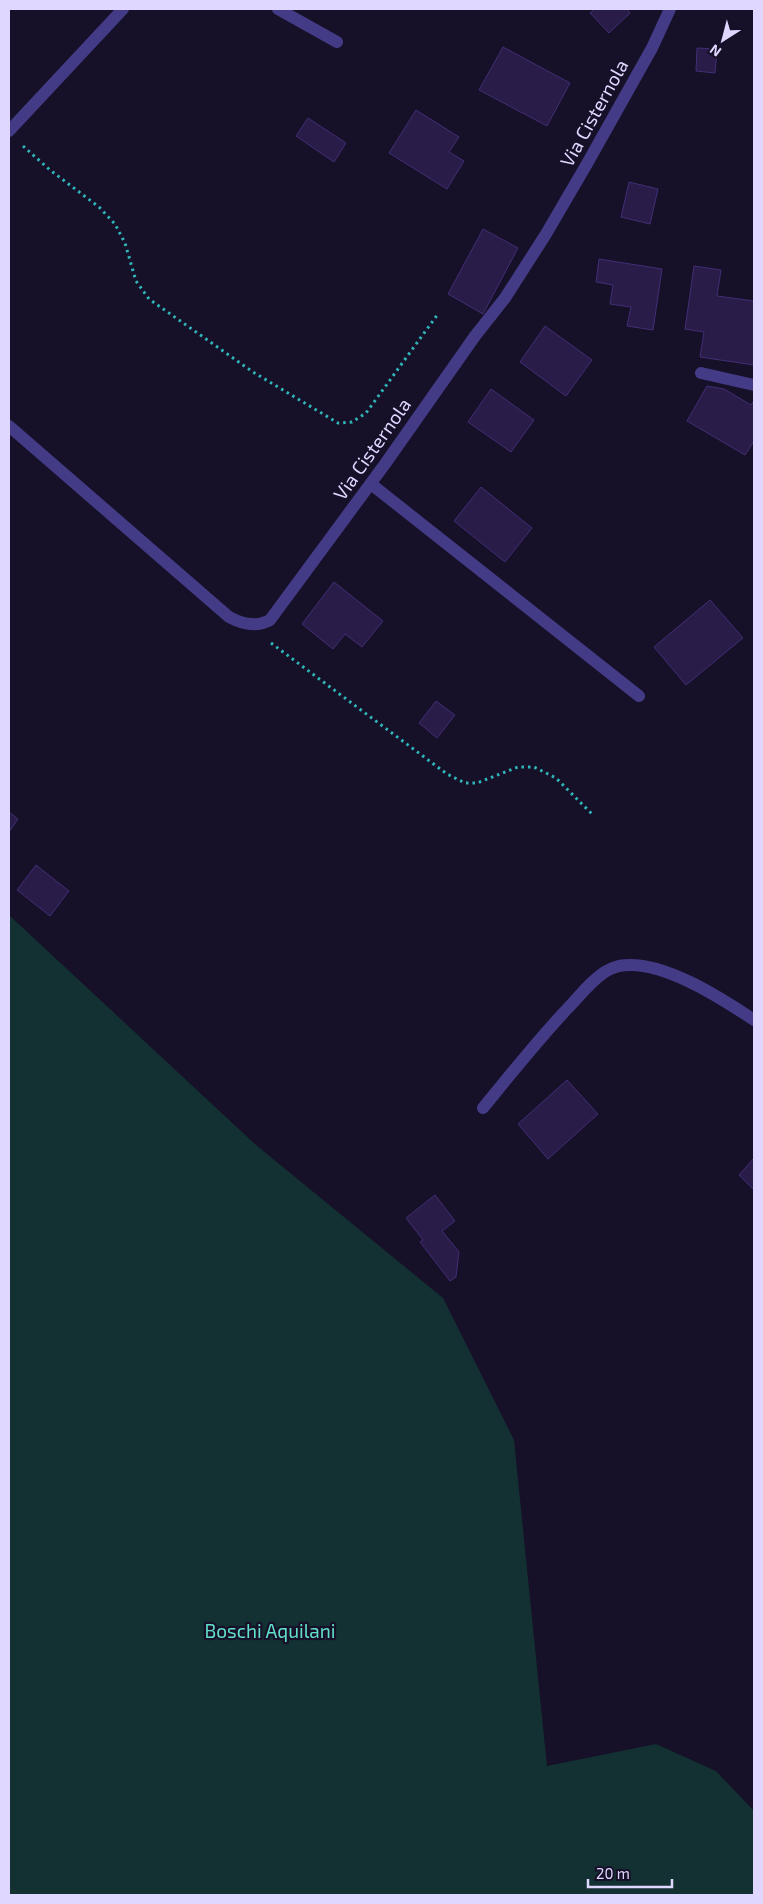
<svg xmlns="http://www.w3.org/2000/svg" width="763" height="1904" viewBox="0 0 763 1904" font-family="'Exo 2',sans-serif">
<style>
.green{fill:#133032}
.building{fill:#291c49;stroke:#422e75}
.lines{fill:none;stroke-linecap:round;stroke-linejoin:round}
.path{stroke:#30b6ba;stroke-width:3;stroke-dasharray:2.5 4;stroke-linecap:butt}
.service{stroke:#443b87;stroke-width:12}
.minor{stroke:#443b87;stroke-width:12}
.labels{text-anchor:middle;stroke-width:4.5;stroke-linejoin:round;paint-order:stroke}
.street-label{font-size:19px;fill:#dfd7ff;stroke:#161028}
.park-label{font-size:19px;fill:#62e0cb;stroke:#161028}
</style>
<rect width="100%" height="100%" fill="#161028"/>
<path class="green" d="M 9,915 L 256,1145 L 443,1298 L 514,1440 L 547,1766 L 656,1744 L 716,1771 L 754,1811 L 754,1895 L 9,1895 Z"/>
<path class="building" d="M 595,9 L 627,9 L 630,13 L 609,33 L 590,13 Z
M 503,47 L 570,83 L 547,126 L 479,90 Z
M 697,48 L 717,49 L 715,73 L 696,71 Z
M 416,110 L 459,137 L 449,152 L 464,161 L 447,189 L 389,153 Z
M 308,118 L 346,143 L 334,162 L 296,136 Z
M 629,182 L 658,189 L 650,224 L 621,217 Z
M 483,229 L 518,248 L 483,314 L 448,294 Z
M 599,259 L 662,269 L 653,330 L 627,326 L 631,307 L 610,304 L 613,285 L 596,282 Z
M 694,266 L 721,270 L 717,296 L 754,301 L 754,365 L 700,357 L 704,332 L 685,329 Z
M 545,326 L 592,360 L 566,396 L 520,362 Z
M 707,386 L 724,389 L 751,405 L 754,401 L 754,441 L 745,455 L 687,421 Z
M 491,389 L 534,420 L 511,452 L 468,422 Z
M 481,487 L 532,528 L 505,562 L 454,521 Z
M 334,582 L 383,621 L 362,647 L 345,634 L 333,649 L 302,624 Z
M 710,600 L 743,638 L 686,685 L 654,647 Z
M 436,701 L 455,715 L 437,738 L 419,723 Z
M 9,812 L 18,819 L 9,832 Z
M 36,865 L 69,891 L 50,916 L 17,890 Z
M 567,1080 L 598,1114 L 548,1159 L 518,1124 Z
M 754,1158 L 754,1190 L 739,1175 Z
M 435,1195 L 455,1221 L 442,1231 L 459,1252 L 456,1277 L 450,1281 L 420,1242 L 423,1240 L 406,1218 Z"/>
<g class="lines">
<path class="path" d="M 23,146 L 50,170 L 99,207 L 115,224 L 125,243 L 136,281 L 149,299 L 253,372 L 338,423 L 352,422 L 366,413 L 438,314
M 271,643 L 447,774 L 465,783 L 477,783 L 518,767 L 534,767 L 556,778 L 592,814"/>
<path class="service" d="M 278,9 L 337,42
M 701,373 L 754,385
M 371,484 L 639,696
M 483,1108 C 510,1075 537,1041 567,1009 C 578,998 588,984 602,974 C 607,970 612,968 619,966 C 660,958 721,998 754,1020"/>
<path class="minor" d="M 9,131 L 123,9
M 9,426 L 229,617 C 242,624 256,628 270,620 L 385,464 L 475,336 L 505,298 L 546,234 L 588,162 L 652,48 L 670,9"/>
</g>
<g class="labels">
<g class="street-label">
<text transform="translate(594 113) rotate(-61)" y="7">Via Cisternola</text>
<text transform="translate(372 449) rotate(-55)" y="7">Via Cisternola</text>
</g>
<g class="park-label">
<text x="270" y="1638">Boschi Aquilani</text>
</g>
</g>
<rect width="763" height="1904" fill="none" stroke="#dfd7ff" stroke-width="20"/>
<g transform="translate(723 40) rotate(216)" stroke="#161028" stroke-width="4" paint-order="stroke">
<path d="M0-4L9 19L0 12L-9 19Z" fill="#dfd7ff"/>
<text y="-8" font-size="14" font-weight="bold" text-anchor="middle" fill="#dfd7ff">N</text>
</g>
<path d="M588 1879v8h84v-8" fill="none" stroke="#dfd7ff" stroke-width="2.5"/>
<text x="596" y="1879" font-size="15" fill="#dfd7ff" stroke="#161028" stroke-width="4" paint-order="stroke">20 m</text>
</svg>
